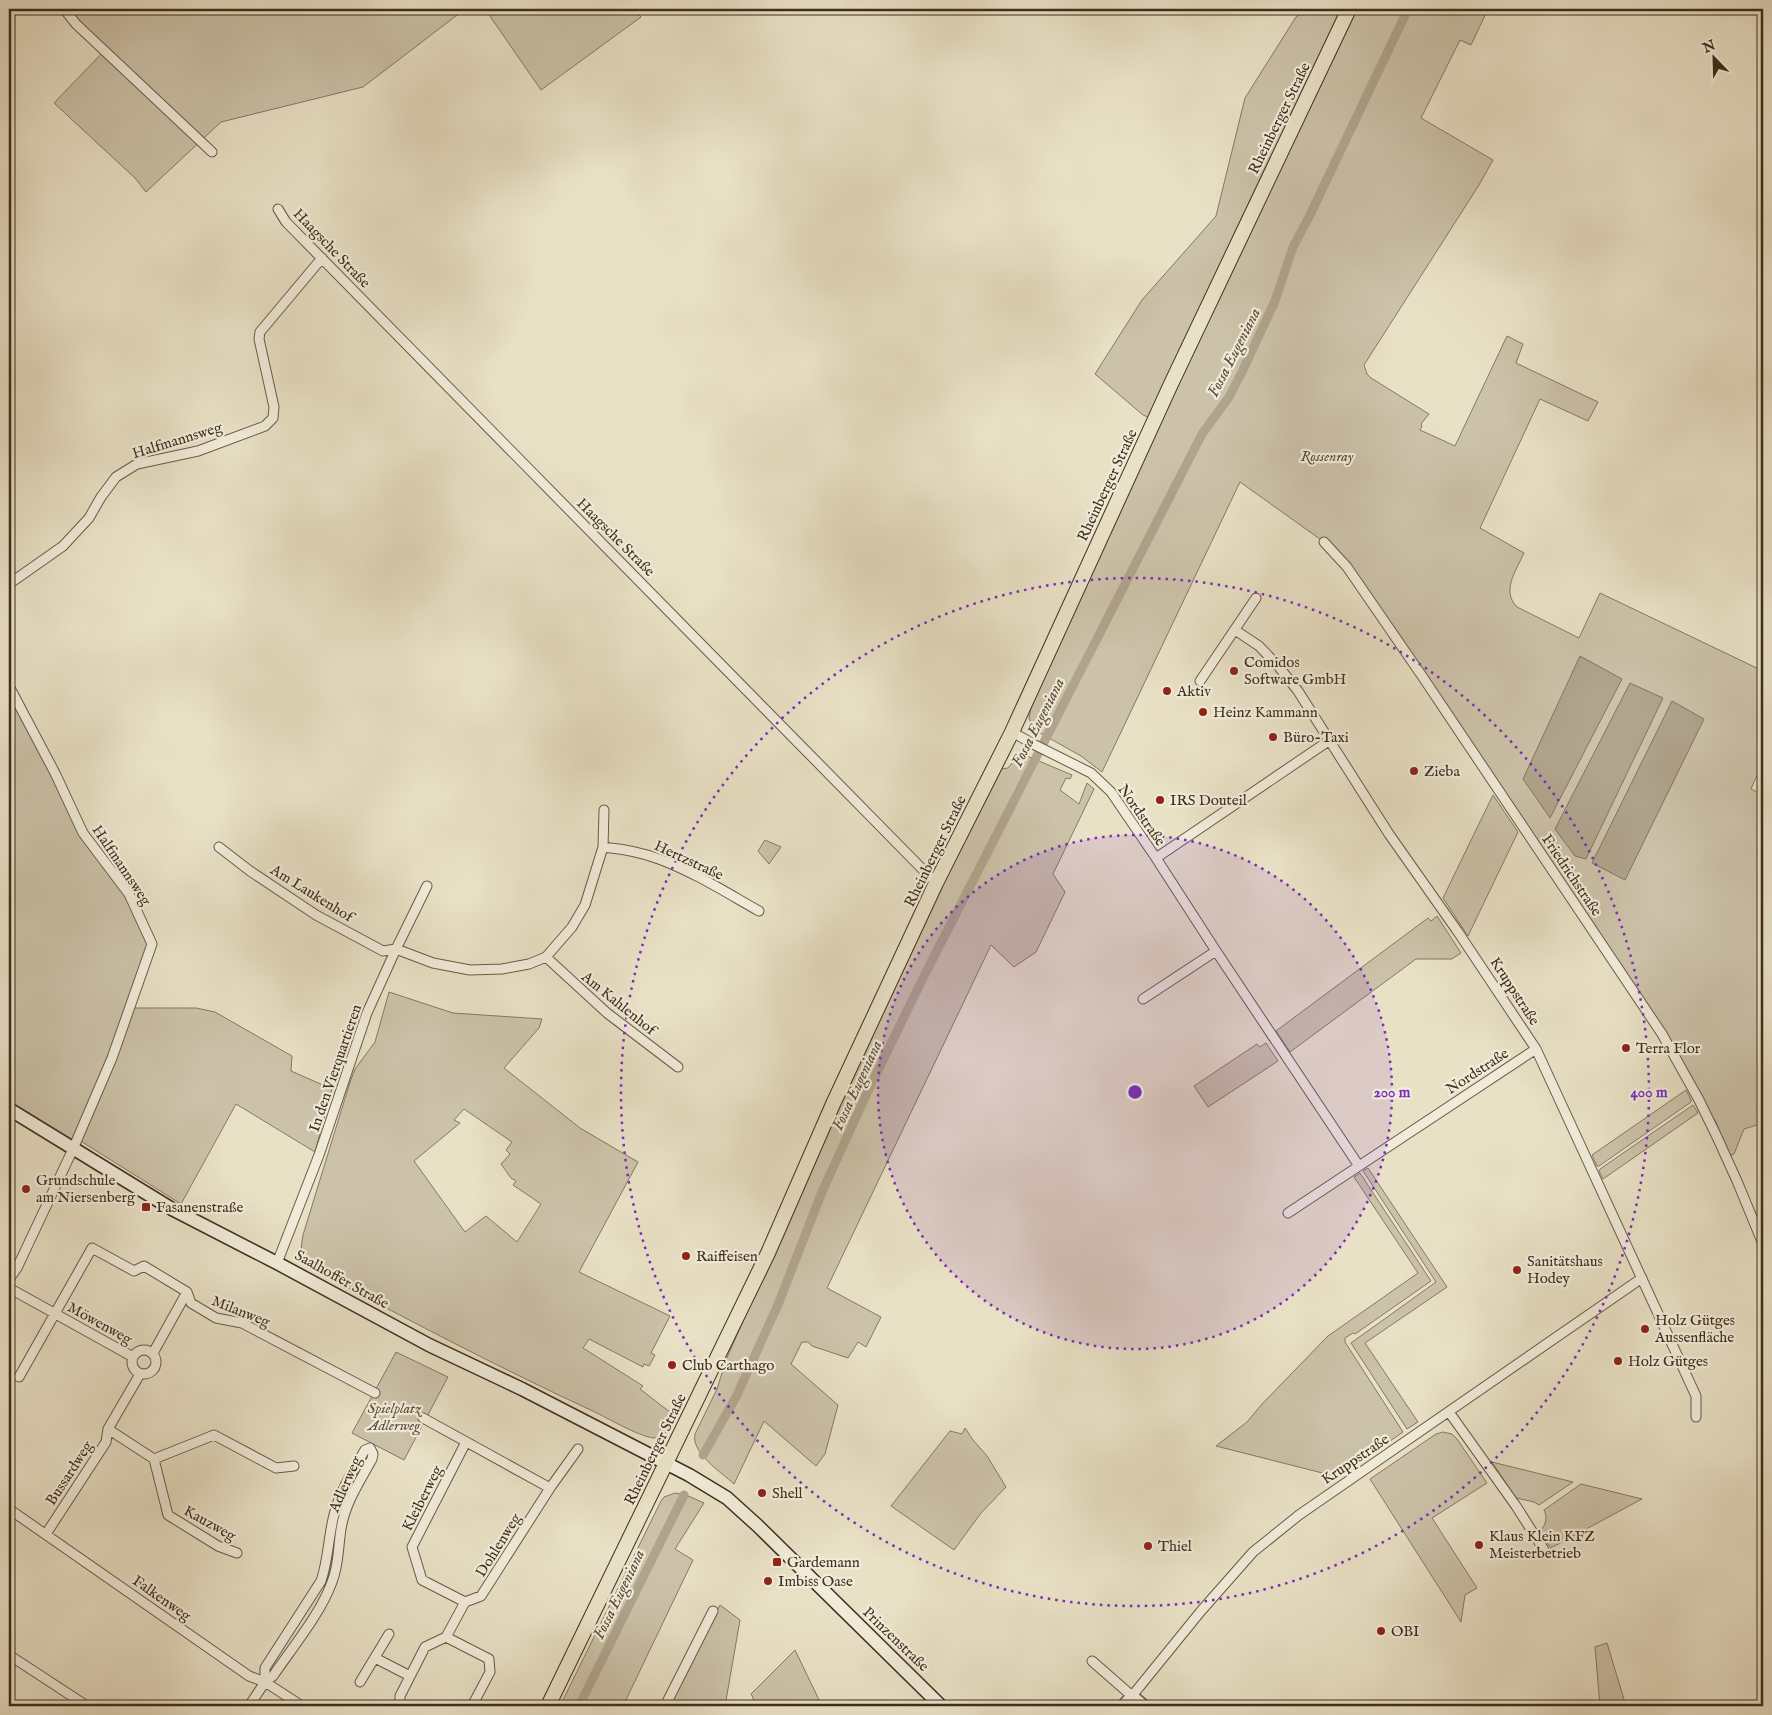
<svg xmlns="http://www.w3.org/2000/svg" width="1772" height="1715" viewBox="0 0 1772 1715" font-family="'IM FELL English',serif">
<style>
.green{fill:#ccc2a9;stroke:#867863;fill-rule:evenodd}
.water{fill:#b0a48d;stroke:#837460}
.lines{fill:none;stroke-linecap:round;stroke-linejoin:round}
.canal{stroke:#b0a48d;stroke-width:9}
.minor-casing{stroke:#6a5a47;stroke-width:11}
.tertiary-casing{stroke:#6a5a47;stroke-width:14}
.secondary-casing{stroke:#402d1d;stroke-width:15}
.primary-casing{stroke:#402d1d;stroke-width:16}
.minor{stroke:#f1ecda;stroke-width:9}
.tertiary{stroke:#f1ecda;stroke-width:11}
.secondary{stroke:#f1ecda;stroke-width:12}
.primary{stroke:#e9e1c6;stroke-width:14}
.ring{fill:none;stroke:#7b2cbf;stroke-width:2.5;stroke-dasharray:2.5 5}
.poi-dot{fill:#8f2418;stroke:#f1ecda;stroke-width:2}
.labels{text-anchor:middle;stroke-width:4.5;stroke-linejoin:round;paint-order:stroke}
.street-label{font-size:15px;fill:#402d1d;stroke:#f1ecda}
.park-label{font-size:15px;font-style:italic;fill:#5c4b39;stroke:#f1ecda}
.poi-label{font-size:15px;fill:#402d1d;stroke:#f1ecda;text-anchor:start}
.water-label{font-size:16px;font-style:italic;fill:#5c4b39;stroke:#f1ecda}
.centre{fill:#7b2cbf;stroke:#f1ecda;stroke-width:2.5}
.ring-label{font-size:15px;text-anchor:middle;font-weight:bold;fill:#7b2cbf;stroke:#f1ecda;stroke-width:4.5;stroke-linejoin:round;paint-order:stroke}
</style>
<rect width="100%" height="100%" fill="#e9e1c6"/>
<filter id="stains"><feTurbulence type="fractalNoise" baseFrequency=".004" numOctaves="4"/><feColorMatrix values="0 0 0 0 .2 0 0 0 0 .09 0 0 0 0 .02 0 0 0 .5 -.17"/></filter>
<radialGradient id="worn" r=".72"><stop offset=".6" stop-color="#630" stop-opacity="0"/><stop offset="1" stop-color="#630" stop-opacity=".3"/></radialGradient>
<path class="green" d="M 64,9 L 465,9 L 363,87 L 221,122 L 146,192 L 135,178 L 54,103 L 104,51 Z
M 485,9 L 633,9 L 641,17 L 541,90 Z
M 1308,9 L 1488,9 L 1471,45 L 1460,40 L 1421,118 L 1493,160 L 1479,185 L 1364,365 L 1367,374 L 1371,378 L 1429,414 L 1421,424 L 1422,426 L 1420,430 L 1455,446 L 1507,336 L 1523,344 L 1516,363 L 1598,402 L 1588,421 L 1540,399 L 1480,528 L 1524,553 C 1516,571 1501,591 1517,607 L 1579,638 L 1600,593 L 1763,671 L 1763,762 L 1751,789 L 1763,795 L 1763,1112 L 1757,1125 L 1744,1129 L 1734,1154 L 1730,1156 L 1715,1120 L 1699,1100 L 1662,1034 L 1422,676 L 1324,542 L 1240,482 L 1102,772 L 1081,756 L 1033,729 L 1029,718 L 1031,708 L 1090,570 L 1160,422 L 1143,415 L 1095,374 L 1142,300 L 1216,216 L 1245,98 L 1296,17 Z
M 9,684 L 84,837 L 128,894 L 154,948 L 131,1008 L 196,1008 L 215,1012 L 292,1056 L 291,1071 L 332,1089 L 315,1152 L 236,1104 L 181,1204 L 79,1140 L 73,1149 L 9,1109 Z
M 1020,753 L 1072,775 L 1070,779 L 1066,778 L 1060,790 L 1079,804 L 1087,783 L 1094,789 L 1053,874 L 1065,892 L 1036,952 L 1014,967 L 991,945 L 827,1288 L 881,1317 L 866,1347 L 858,1342 L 848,1358 L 812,1346 L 808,1342 L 802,1342 L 791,1364 L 838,1405 L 825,1454 L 816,1466 L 764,1421 L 734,1484 C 721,1472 691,1453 695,1434 L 717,1389 L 726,1360 L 810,1168 L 940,886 L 1000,769 L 1008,768 Z
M 1493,795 L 1518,832 L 1468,936 L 1443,898 Z
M 765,840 L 781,847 L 769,864 L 758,851 Z
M 1437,916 L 1461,953 L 1452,959 L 1416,959 L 1290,1052 L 1276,1031 L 1428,918 L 1431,921 Z
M 389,992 L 453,1013 L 542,1019 L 539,1028 L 504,1068 L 580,1128 L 638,1162 L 579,1272 L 670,1316 L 651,1353 L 655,1355 L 649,1366 L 644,1364 L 643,1367 L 589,1339 L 583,1348 L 643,1386 L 640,1389 L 675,1416 C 671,1424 667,1437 656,1438 C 644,1439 609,1419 597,1413 C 504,1370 414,1323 324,1275 C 303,1261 298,1263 303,1235 L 350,1082 L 355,1069 L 375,1042 ZM 464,1109 L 512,1142 L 506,1150 L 510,1154 L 501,1164 L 511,1178 L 516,1181 L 513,1185 L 541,1204 L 517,1242 L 486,1216 L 465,1232 L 414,1161 L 460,1123 L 454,1120 Z
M 1266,1043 L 1278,1061 L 1208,1107 L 1194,1086 L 1257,1044 L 1260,1047 Z
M 1686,1090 L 1691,1100 L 1691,1102 L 1599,1166 L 1597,1166 L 1592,1155 Z
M 1693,1105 L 1698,1113 L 1603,1179 L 1599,1171 L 1600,1169 Z
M 1368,1168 L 1447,1287 L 1365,1343 L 1418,1422 L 1407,1429 L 1351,1343 L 1436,1282 L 1363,1171 Z
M 1360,1173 L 1431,1281 L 1358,1332 L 1355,1334 L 1353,1333 L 1345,1338 L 1345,1342 L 1403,1432 L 1338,1477 L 1216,1446 L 1247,1422 L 1262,1404 L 1328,1336 L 1418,1273 L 1354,1177 Z
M 396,1352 L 448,1377 L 404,1460 L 352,1433 Z
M 965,1428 L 973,1440 L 987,1456 L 1006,1487 L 981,1513 L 954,1550 L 891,1506 L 950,1431 L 962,1434 Z
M 1443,1432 L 1452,1434 L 1457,1439 L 1487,1483 L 1432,1518 L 1477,1588 L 1465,1595 L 1461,1622 L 1370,1479 L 1436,1434 Z
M 1492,1462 L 1573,1482 L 1539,1505 L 1534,1502 L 1516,1498 Z
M 1581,1484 L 1642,1499 L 1551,1548 L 1539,1532 C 1546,1525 1548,1518 1544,1510 Z
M 675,1493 L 686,1495 L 704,1503 L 675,1549 L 693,1560 L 623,1706 L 560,1706 L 661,1501 L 664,1497 Z
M 720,1605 L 740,1620 L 725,1706 L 671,1706 L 671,1701 Z
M 1607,1643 L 1626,1706 L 1600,1706 L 1595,1647 Z
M 795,1650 L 822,1706 L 757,1706 L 751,1694 Z"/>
<path class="water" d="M 1580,656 L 1622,679 L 1550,818 L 1523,779 Z
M 1630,683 L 1663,698 L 1586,859 L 1575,856 L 1555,829 Z
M 1672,701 L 1704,719 L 1625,880 L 1592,863 Z"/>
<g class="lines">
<path class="canal" d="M 703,1455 L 736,1397 L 777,1307 L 822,1192 L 868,1091 L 923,978 L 1202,434 L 1229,397 L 1243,370 L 1275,301 L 1293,247 L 1309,217 L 1408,9
M 579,1706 L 684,1495"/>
<g class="minor-casing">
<path id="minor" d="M 64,9 L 76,24 L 212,152
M 278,209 L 286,222 L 936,883
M 1324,542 L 1347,567 L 1422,676 L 1662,1034 L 1699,1100 L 1717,1137 L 1737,1181 L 1763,1244
M 9,584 L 63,546 L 89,518 L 101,497 L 116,477 L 137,464 L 198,451 L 265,426 L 273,418 L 274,407 L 259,339 L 260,332 L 322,258
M 1235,630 L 1259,646 L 1279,667 L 1298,691 L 1389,834 L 1458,932 L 1536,1049 L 1696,1396 L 1696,1417
M 1200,681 L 1256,598
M 9,686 L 55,773 L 83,833 L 129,894 L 152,944 L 112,1058 L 73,1149 L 17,1268 L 9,1279
M 1012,732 L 1035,745 L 1091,773 L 1111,792 L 1156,858 L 1216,951 L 1359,1166 L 1536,1049
M 219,847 L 250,871 L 316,915 L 383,951 L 396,949
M 603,847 C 622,849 641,852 659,859 C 694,872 727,893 759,911
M 1156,858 L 1330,740
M 396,949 L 433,963 L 470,970 L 502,969 L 529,964 L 546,957 L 572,927 L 585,905 L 603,847 L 604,810
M 546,957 L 607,1013 L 678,1067
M 1143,999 L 1216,951
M 1288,1213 L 1359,1166
M 277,1263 L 319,1155 L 367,1013 L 396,949 L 427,886
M 9,1288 L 133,1357
M132 1362a12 12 0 1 1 24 0a12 12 0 1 1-24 0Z
M 153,1353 L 187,1292
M 19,1377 L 92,1248 L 134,1271 L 144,1266 L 187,1292 L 191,1303 L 216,1318 L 242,1323 L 375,1393
M 1449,1412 L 1516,1506 L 1544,1550
M 108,1429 L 154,1459 L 214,1435 L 276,1468 L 294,1466
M 154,1459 L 168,1515 L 218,1546 L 237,1553
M 550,1488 L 578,1449
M 9,1509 L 249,1676 L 265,1682 L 302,1706
M 46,1534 L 106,1442 L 108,1429 L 140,1374
M 465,1602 L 422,1580 L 412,1547 L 466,1442
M 446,1637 L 489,1659 L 490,1672 L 472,1706
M 9,1655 L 87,1706
M 375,1658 L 410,1676
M 1092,1661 L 1132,1696 L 1201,1611 L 1253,1552 L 1299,1515 L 1642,1278
M 360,1682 L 389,1634
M 249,1706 L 265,1682 L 273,1676 C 292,1648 321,1613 332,1582 C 339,1565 338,1547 341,1529 C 345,1503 360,1481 372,1459 L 373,1454 L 370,1448 L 365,1450 L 362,1455 C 350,1475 338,1496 333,1519 C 328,1541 328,1561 321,1581 L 265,1668 L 265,1682
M 400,1706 L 400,1696 L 425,1647 L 446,1637 L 465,1602 L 481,1596 L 550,1488 L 423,1418
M 665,1706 L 713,1611"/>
</g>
<g class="tertiary-casing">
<path id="tertiary" d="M 1123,1706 L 1132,1696 L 1144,1706"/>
</g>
<g class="secondary-casing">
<path id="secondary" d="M 9,1109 L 172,1209 L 277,1263 L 429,1345 L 522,1389 L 689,1475 L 727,1498 L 758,1526 L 941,1706"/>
</g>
<g class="primary-casing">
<path id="primary" d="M 548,1706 L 768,1253 L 833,1104 L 936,883 L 1012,732 L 1171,384 L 1349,9"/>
</g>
<use href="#minor" class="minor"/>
<use href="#tertiary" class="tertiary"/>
<use href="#secondary" class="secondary"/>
<use href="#primary" class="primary"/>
</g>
<circle cx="1135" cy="1092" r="257" fill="#7b2cbf" fill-opacity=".12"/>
<g class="ring">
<circle cx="1135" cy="1092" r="257"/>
<circle cx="1135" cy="1092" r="514"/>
</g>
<g class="poi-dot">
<circle cx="1234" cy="671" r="5"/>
<circle cx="1167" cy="691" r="5"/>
<circle cx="1203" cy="712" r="5"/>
<circle cx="1273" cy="737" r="5"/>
<circle cx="1414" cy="771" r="5"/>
<circle cx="1160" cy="800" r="5"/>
<circle cx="1626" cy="1048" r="5"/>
<circle cx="26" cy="1189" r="5"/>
<rect x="141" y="1202" width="10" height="10" rx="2.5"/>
<circle cx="686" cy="1256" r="5"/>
<circle cx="1517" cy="1270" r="5"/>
<circle cx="1645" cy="1329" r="5"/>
<circle cx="1618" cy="1361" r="5"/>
<circle cx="672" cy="1365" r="5"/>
<circle cx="762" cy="1493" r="5"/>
<circle cx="1479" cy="1545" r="5"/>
<circle cx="1148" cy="1546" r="5"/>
<rect x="772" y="1557" width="10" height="10" rx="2.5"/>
<circle cx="768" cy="1581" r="5"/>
<circle cx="1381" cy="1631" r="5"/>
</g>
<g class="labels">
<g class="street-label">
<text transform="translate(1279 118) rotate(-64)" y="5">Rheinberger Straße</text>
<text transform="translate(332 248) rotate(46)" y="5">Haagsche Straße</text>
<text transform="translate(177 440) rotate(-17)" y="5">Halfmannsweg</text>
<text transform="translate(1107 485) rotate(-65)" y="5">Rheinberger Straße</text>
<text transform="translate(616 537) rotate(45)" y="5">Haagsche Straße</text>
<text transform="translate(1142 815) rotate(55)" y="5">Nordstraße</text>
<text transform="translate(935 851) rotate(-64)" y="5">Rheinberger Straße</text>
<text transform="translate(689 860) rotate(25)" y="5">Hertzstraße</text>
<text transform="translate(122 865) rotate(56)" y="5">Halfmannsweg</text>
<text transform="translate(1572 875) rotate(56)" y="5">Friedrichstraße</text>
<text transform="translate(312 893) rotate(32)" y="5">Am Laukenhof</text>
<text transform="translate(1515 991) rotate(57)" y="5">Kruppstraße</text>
<text transform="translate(619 1003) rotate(39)" y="5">Am Kahlenhof</text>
<text transform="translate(335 1068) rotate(-71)" y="5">In den Vierquartieren</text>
<text transform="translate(1477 1071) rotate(-33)" y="5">Nordstraße</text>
<text transform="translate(342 1279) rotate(29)" y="5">Saalhoffer Straße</text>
<text transform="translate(241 1311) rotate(22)" y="5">Milanweg</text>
<text transform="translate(100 1323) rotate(29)" y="5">Möwenweg</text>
<text transform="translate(655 1449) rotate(-64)" y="5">Rheinberger Straße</text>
<text transform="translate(1355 1459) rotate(-34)" y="5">Kruppstraße</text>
<text transform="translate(69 1473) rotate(-57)" y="5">Bussardweg</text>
<text transform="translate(345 1484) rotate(-66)" y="5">Adlerweg</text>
<text transform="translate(422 1498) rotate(-63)" y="5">Kleiberweg</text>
<text transform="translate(210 1523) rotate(29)" y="5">Kauzweg</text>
<text transform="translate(498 1545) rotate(-58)" y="5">Dohlenweg</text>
<text transform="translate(162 1598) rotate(35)" y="5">Falkenweg</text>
<text transform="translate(896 1639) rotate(44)" y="5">Prinzenstraße</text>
</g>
<g class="park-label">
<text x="1327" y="461">Rossenray</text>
<text x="394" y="1413">Spielplatz<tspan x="394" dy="17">Adlerweg</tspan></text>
</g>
<g class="poi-label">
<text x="1244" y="667">Comidos<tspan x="1244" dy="17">Software GmbH</tspan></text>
<text x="1177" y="696">Aktiv</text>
<text x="1213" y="717">Heinz Kammann</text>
<text x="1283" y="742">Büro-Taxi</text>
<text x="1424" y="776">Zieba</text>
<text x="1170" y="805">IRS Douteil</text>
<text x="1636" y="1053">Terra Flor</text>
<text x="36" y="1185">Grundschule<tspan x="36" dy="17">am Niersenberg</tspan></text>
<text x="156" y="1212">Fasanenstraße</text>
<text x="696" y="1261">Raiffeisen</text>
<text x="1527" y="1266">Sanitätshaus<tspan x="1527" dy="17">Hodey</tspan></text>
<text x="1655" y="1325">Holz Gütges<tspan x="1655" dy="17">Aussenfläche</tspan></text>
<text x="1628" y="1366">Holz Gütges</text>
<text x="682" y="1370">Club Carthago</text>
<text x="772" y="1498">Shell</text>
<text x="1489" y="1541">Klaus Klein KFZ<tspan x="1489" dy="17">Meisterbetrieb</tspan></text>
<text x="1158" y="1551">Thiel</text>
<text x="787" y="1567">Gardemann</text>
<text x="778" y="1586">Imbiss Oase</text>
<text x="1391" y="1636">OBI</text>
</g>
<g class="water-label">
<text transform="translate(1233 352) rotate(-63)" y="6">Fossa Eugeniana</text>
<text transform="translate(1037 722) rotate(-63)" y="6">Fossa Eugeniana</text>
<text transform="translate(856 1085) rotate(-65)" y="6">Fossa Eugeniana</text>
<text transform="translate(618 1594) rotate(-64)" y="6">Fossa Eugeniana</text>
</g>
</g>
<circle cx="1135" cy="1092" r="8" class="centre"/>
<g class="ring-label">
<text x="1392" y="1097">200 m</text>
<text x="1649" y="1097">400 m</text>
</g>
<rect width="1772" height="1715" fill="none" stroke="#e9e1c6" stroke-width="30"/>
<rect x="10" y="10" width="1752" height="1695" fill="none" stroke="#402d1d" stroke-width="2.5"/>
<rect x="15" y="15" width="1742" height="1685" fill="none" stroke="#402d1d"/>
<g transform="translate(1714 58) rotate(337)" stroke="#f1ecda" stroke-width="4" paint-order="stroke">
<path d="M0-4L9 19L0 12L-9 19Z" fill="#402d1d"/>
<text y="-8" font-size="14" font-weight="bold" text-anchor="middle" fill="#402d1d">N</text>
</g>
<rect width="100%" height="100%" filter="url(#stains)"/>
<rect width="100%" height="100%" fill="url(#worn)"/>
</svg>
